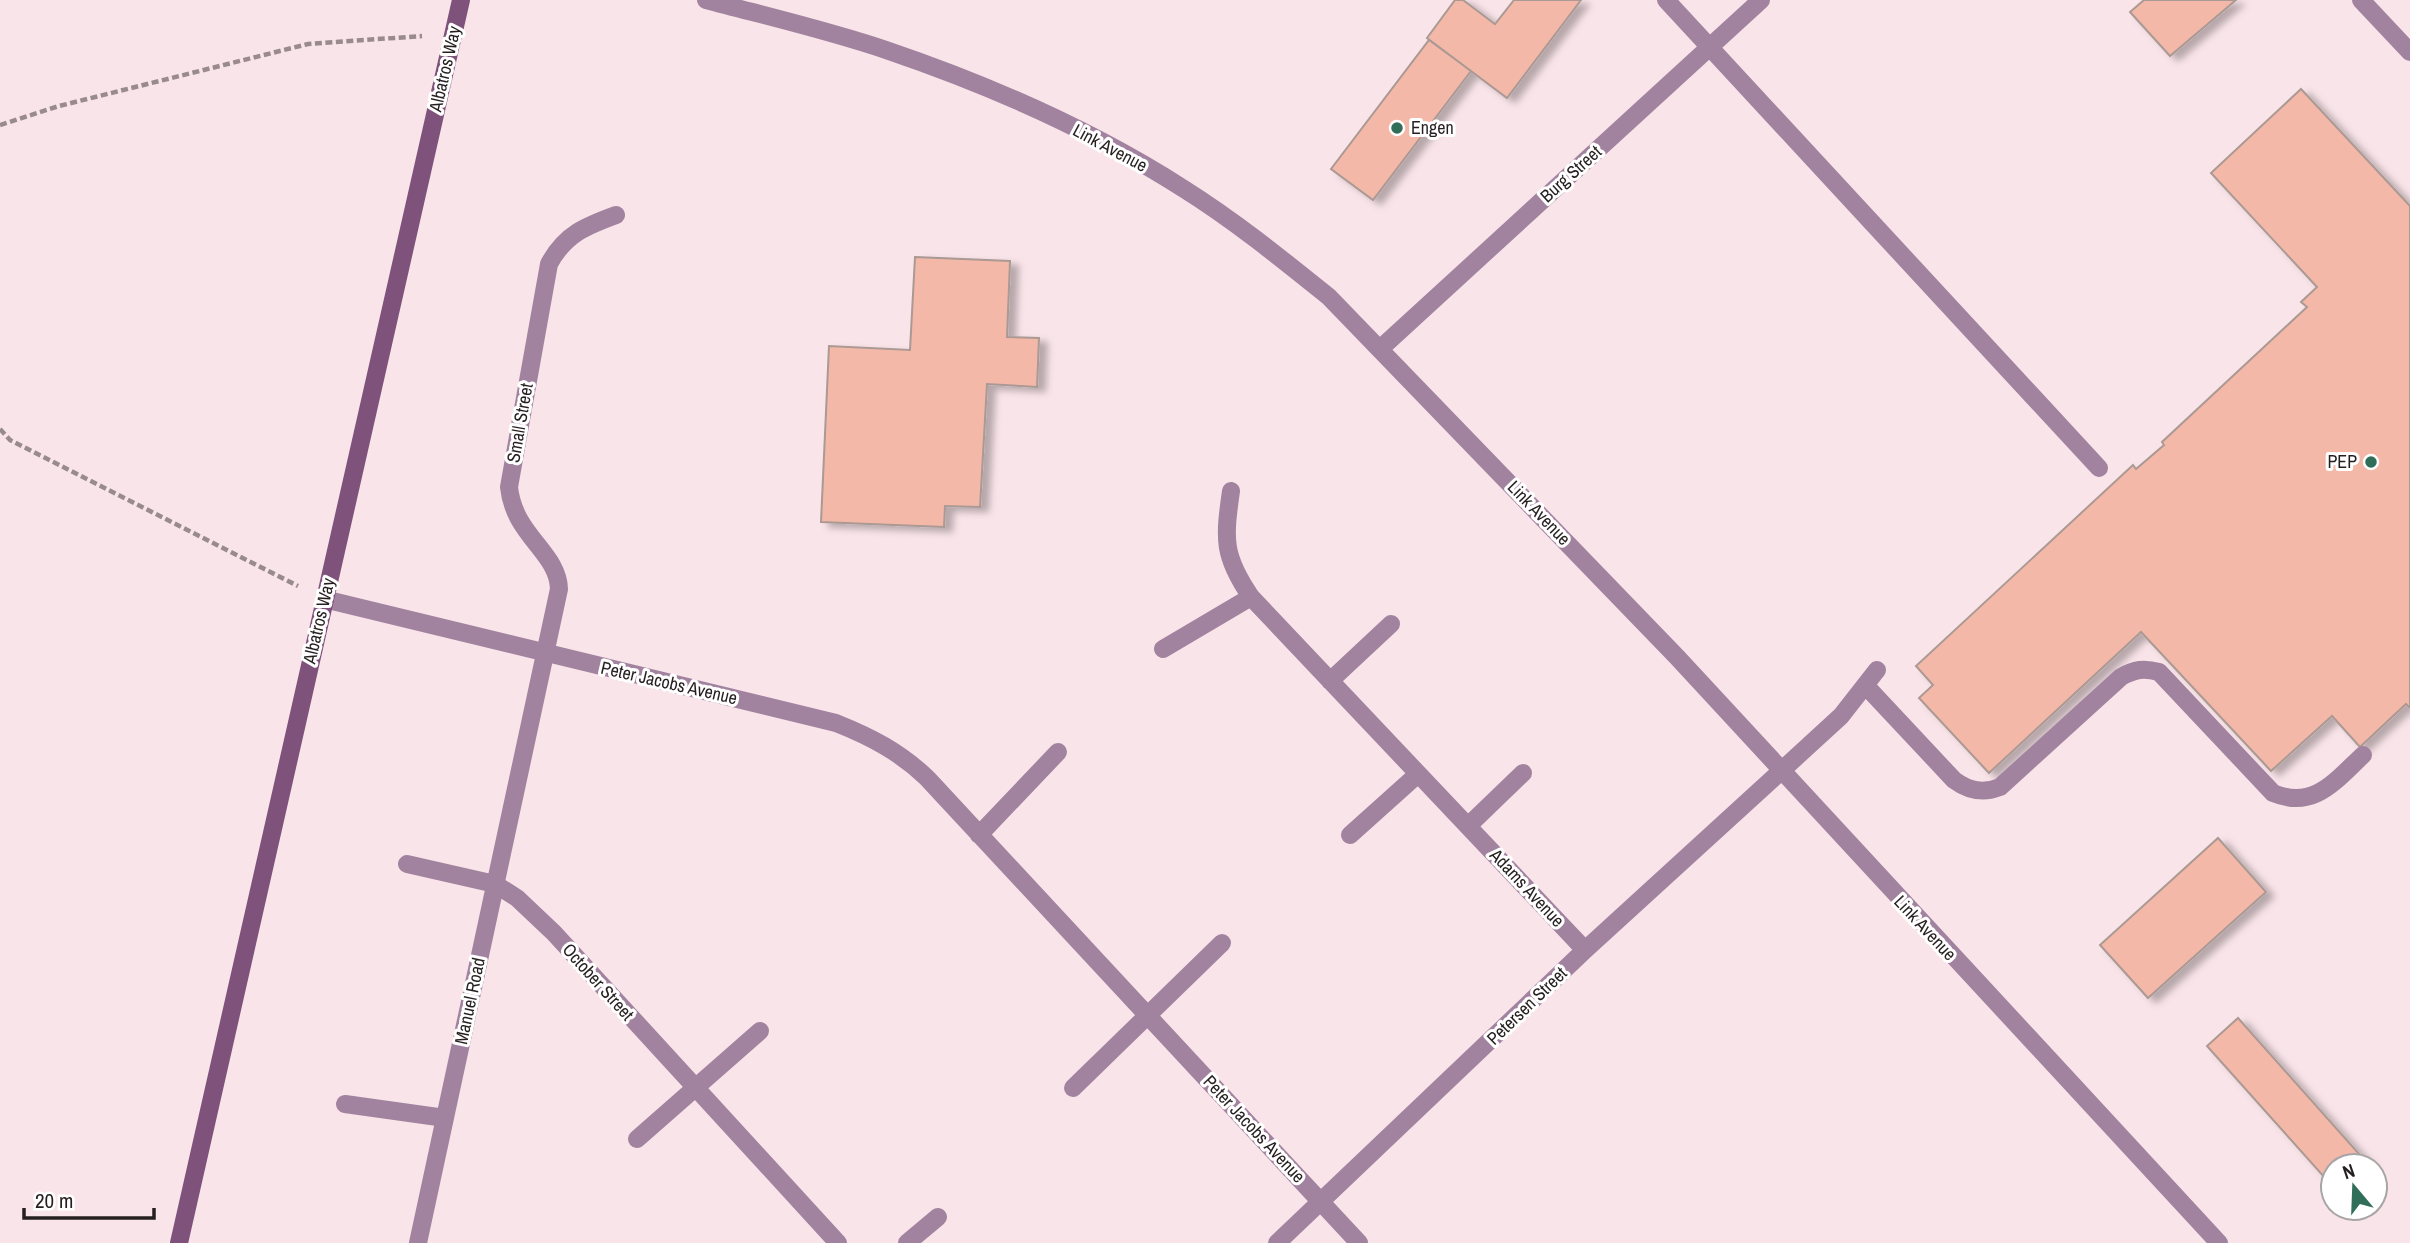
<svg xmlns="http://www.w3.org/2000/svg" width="2410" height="1243" viewBox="0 0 2410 1243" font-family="'Archivo Narrow',sans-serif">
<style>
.building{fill:#f4b8a8;stroke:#ab9994;stroke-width:2;filter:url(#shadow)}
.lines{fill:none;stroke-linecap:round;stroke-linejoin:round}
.path{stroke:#988a8d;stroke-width:4.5;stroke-dasharray:7 3.5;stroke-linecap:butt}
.lane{stroke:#a2839f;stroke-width:18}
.street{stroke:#a2839f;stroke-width:18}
.secondary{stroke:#7e527b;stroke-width:18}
.poi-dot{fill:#316e5a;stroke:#fff;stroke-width:2.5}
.labels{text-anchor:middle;stroke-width:6;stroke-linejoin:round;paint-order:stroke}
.street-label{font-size:18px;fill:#261f20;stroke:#fff}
.poi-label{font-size:18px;fill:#261f20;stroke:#fff;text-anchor:start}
</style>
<defs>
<filter id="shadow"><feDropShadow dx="8" dy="4.5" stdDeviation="3.5" flood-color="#0004"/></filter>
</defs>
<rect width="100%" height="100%" fill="#f9e4e9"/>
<path class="building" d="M 1455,0 L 1463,0 L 1495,24 L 1514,0 L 1581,0 L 1507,98 L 1427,38 Z
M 2144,0 L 2236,0 L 2170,56 L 2130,12 Z
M 1429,40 L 1471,71 L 1373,200 L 1331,169 Z
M 2301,89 L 2410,206 L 2410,708 L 2406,704 L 2360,747 L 2332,716 L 2271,771 L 2141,632 L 1989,773 L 1919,698 L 1933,685 L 1916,666 L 2133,465 L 2136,469 L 2164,445 L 2162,442 L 2307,307 L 2301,302 L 2317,287 L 2211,173 Z
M 915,257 L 1010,261 L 1007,337 L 1039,338 L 1037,387 L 987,384 L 980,507 L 945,506 L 944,527 L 821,522 L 829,346 L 910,350 Z
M 2218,838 L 2266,892 L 2148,998 L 2100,945 Z
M 2238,1018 L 2368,1164 L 2366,1166 L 2333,1166 L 2333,1187 L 2207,1046 Z"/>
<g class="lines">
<path class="path" d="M 0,125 L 59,106 L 308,44 L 422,36
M 0,429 L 10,440 L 298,586"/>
<path class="lane" d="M 1666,0 L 2099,468
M 1865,685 L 1954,780 C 1969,791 1983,794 2000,787 L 2121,677 C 2135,669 2144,668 2159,672 L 2273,793 C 2314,810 2335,781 2363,755
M 1780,772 L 1841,716 L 1877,670"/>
<path class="street" d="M 706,0 C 766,16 827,30 886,50 C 989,85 1092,130 1184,189 C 1235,221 1283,260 1329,297 L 1677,657 L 2219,1243
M 2361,0 L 2410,52
M 1381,348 L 1761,0
M 1231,491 C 1224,540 1223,556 1251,597 L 1585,950
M 324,599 L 836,723 C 871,737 900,752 927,778 L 1359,1243
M 1163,649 L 1251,597
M 1330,681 L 1391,624
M 1468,826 L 1523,773
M 979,835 L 1058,752
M 1350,835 L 1418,774
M 407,864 L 495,884 L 517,898 L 554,933 L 838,1243
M 1073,1088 L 1222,943
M 345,1104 L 445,1118
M 637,1139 L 760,1031
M 418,1243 L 559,589 C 558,552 514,536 509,487 L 549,264 C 565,234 586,226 616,215
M 907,1243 L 938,1217
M 1277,1243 L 1585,950 L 1780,772"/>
<path class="secondary" d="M 179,1243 L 461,0"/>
</g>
<g class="poi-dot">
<circle cx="1397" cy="128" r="7"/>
<circle cx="2371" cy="462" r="7"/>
</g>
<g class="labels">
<g class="street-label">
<text transform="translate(445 69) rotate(-77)" y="6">Albatros Way</text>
<text transform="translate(1110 148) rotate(28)" y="6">Link Avenue</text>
<text transform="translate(1571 174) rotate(-42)" y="6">Burg Street</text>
<text transform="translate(520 423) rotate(-80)" y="6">Small Street</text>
<text transform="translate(1539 513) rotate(46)" y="6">Link Avenue</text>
<text transform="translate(319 621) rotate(-77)" y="6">Albatros Way</text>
<text transform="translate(669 683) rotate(13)" y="6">Peter Jacobs Avenue</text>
<text transform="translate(1527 888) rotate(47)" y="6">Adams Avenue</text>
<text transform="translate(1925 928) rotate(47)" y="6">Link Avenue</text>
<text transform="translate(598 982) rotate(48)" y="6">October Street</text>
<text transform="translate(470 1001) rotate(-78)" y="6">Manuel Road</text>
<text transform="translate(1527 1006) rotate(-44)" y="6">Petersen Street</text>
<text transform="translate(1254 1129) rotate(47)" y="6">Peter Jacobs Avenue</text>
</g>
<g class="poi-label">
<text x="1411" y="134">Engen</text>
<text x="2357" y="468" text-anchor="end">PEP</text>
</g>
</g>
<g transform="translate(2354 1187) rotate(341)"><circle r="33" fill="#ffffff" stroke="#a8a5a6" stroke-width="2"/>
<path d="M0-5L12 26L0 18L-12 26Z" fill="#316e5a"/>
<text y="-10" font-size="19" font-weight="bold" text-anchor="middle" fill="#261f20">N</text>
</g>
<path d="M24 1208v10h130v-10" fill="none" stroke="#261f20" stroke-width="3.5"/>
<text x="35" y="1208" font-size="21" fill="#261f20" stroke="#ffffff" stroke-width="5" paint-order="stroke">20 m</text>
</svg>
